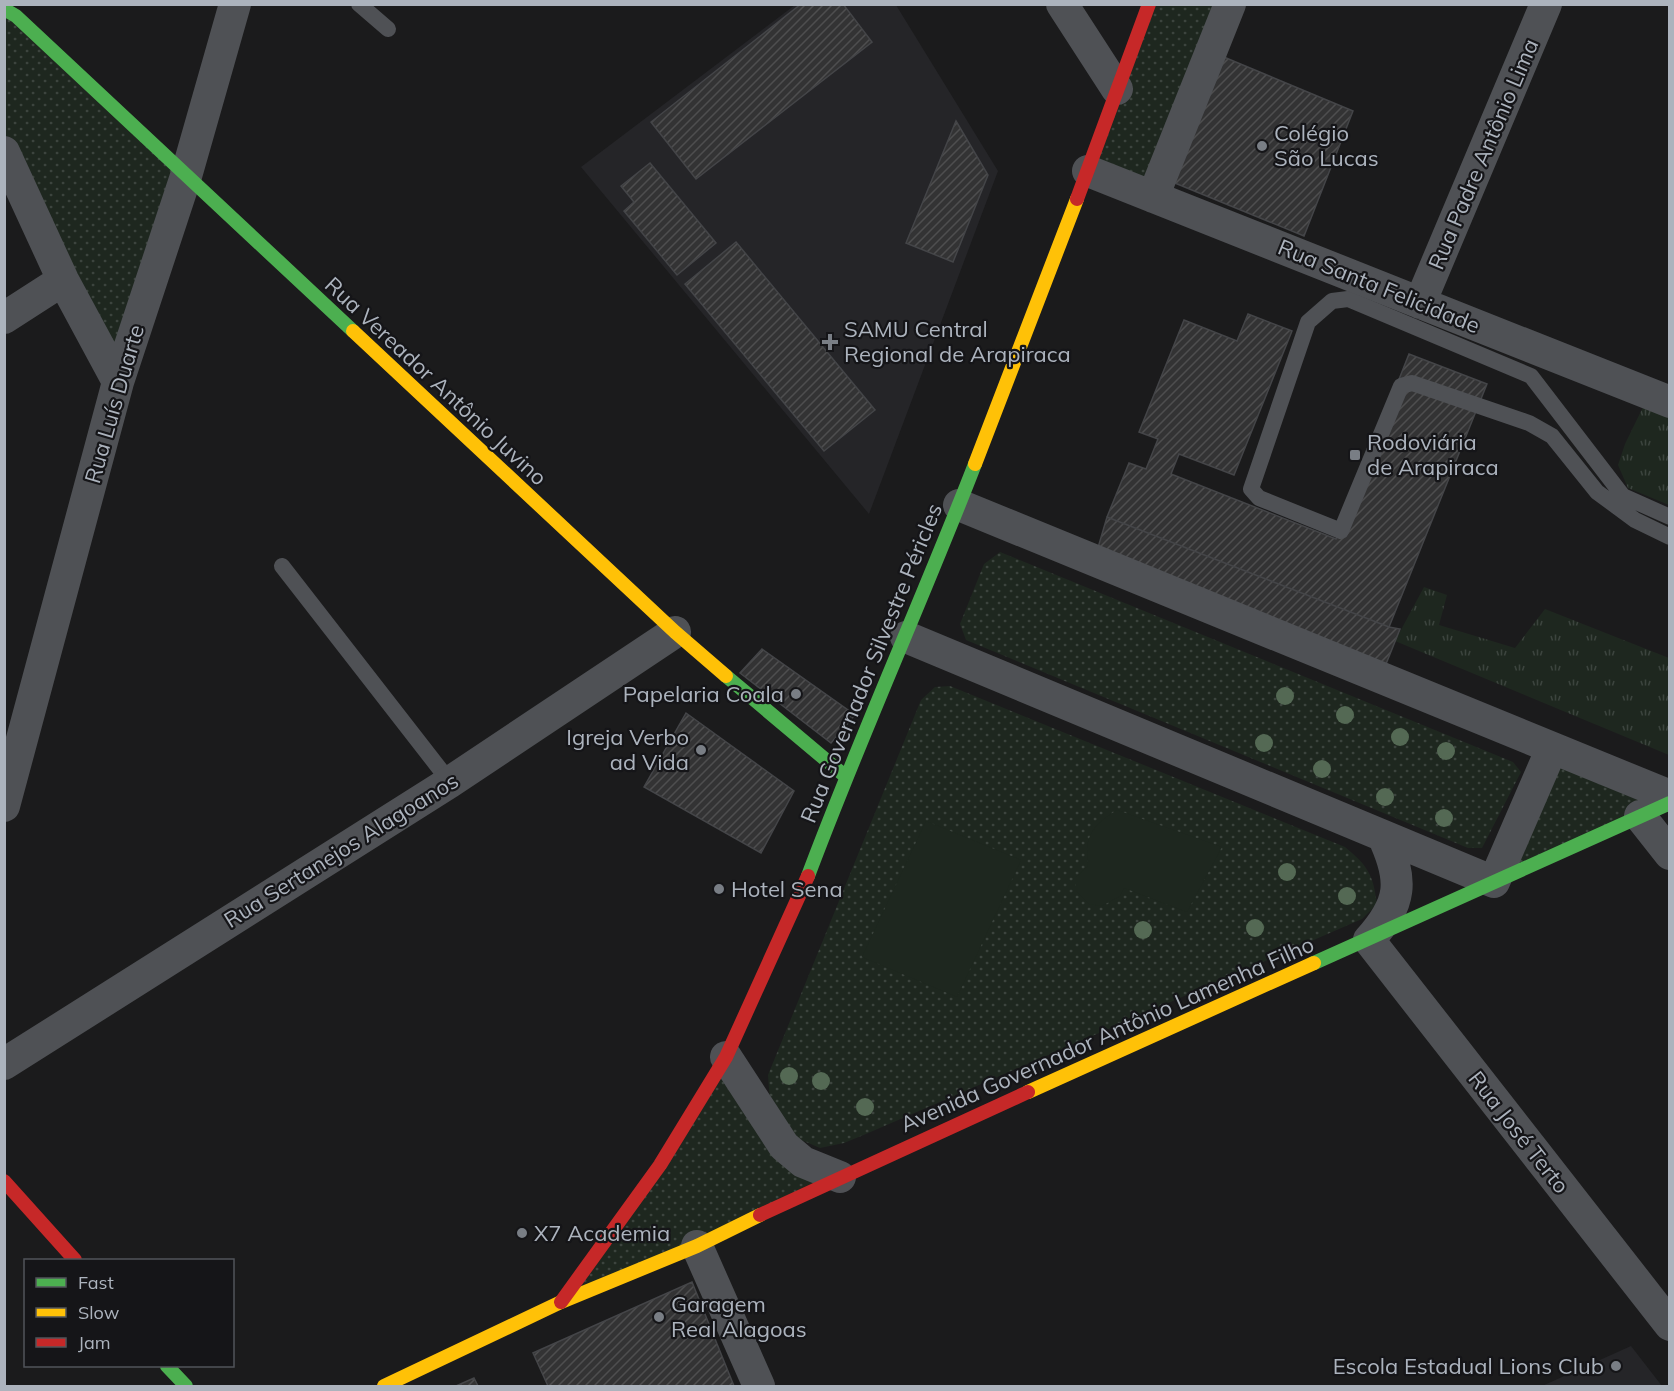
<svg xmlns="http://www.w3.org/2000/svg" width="1674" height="1391" viewBox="0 0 1674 1391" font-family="Mulish,sans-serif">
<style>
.built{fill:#252528}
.grass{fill:url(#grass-tufts)}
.park{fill:url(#park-dots)}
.pitch{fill:#1e271f}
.building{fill:url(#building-hatch);stroke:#444548;stroke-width:1.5}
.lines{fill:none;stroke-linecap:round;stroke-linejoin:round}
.lane{stroke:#4f5155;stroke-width:16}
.street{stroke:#4f5155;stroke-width:32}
.fast{stroke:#4caf50;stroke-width:14}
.slow{stroke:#ffc107;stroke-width:14}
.jam{stroke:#c62828;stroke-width:14}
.tree{fill:#546954}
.poi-dot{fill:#797e85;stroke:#151518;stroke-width:2}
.labels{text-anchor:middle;stroke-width:4.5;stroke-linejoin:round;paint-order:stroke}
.poi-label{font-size:22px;fill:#acb3bd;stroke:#151518;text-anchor:start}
.street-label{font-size:22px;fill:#acb3bd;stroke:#151518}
</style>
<defs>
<pattern id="grass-tufts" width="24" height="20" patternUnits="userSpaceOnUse" patternTransform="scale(1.5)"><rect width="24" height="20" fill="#1e271f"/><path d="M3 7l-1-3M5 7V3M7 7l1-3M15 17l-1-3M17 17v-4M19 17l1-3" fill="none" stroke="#3c443e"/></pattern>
<pattern id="park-dots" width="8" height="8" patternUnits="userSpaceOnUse" patternTransform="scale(1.5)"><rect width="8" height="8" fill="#1e271f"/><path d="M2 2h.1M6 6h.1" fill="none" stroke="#3c443e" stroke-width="1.8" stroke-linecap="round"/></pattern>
<pattern id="building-hatch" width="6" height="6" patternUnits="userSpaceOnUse" patternTransform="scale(1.5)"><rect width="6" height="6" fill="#333334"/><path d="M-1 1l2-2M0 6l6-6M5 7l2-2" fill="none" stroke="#4e4e4f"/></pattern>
</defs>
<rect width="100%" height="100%" fill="#1b1b1c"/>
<path class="built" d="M 795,5 L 896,5 L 998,171 L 869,514 L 581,167 Z
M 1631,1346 L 1662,1386 L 1542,1386 Z"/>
<path class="grass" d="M 1644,405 L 1669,415 L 1669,505 L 1628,488 L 1618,465 L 1625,444 Z
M 1424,587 L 1447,595 L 1439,625 L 1515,648 L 1545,609 L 1669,658 L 1669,755 L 1395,641 Z"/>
<path class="park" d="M 1149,5 L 1230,5 L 1153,197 L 1088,171 Z
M 4,9 L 186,176 L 118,382 L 5,152 Z
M 1000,552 L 1513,762 L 1521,772 L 1482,848 L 1468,848 L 966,640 L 960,624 L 984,564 Z
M 950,686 L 1345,847 C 1368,866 1373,874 1377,904 L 1362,919 L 866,1134 L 844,1143 L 820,1148 L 799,1139 L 770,1103 L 768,1075 L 921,700 L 935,687 Z
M 1552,748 L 1669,796 L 1494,882 Z
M 726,1057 L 784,1146 L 840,1177 L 561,1302 Z"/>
<path class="pitch" d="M 1117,810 L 1222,847 L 1187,912 L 1124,888 L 1120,896 L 1102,906 L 1089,904 L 1076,891 L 1076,877 L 1088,866 C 1084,836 1092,826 1117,810 Z
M 926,821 L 1021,860 L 957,997 L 862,957 Z"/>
<path class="building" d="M 801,4 L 843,4 L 872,42 L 696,179 L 651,122 Z
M 1219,55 L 1353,111 L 1304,236 L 1170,181 Z
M 956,121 L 988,175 L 953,262 L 906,243 Z
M 650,163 L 716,243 L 677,275 L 624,211 L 634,202 L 621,186 Z
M 736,242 L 875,410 L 824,451 L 685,284 Z
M 1248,314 L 1292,331 L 1234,475 L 1179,454 L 1171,474 L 1336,539 L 1409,354 L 1487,384 L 1389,627 L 1107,517 L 1129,463 L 1146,469 L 1158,439 L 1139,432 L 1184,320 L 1237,341 Z
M 1107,517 L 1389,627 L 1400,629 L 1384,669 L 1097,551 Z
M 762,649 L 855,715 L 831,743 L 740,673 Z
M 686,713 L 794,791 L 761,853 L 644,787 Z
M 692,1282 L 734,1386 L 548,1386 L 533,1353 Z
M 474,1378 L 478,1386 L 456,1386 Z"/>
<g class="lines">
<path class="lane" d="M 359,4 L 388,29
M 1670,517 L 1623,496 L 1531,376 L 1348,299 L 1332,301 L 1308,322 L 1251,489 L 1259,498 L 1341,531 L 1401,386 L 1412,383 L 1529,423 L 1552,436 L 1597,492 L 1635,520 L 1670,537
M 282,566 L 450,782"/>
<path class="street" d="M 1062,4 L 1117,89
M 4,152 L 63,280 L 118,382
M 1088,171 L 1670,402
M 1153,197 L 1230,4
M 1420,303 L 1546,4
M 4,318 L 63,280
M 959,505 L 1670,796
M 906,637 L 1494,882 L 1552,748
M 4,806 L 118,382 L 186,176 L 235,4
M 1640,816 L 1670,854
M 1383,836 C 1404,881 1402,903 1369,940 L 1670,1325
M 726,1057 L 784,1146 L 803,1162 L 840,1177
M 4,1064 L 450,782 L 675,632
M 697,1246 L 759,1386"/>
<path class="fast" d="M 4,9 L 16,16 L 353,331
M 726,676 L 845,776
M 808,876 C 860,737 921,603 975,464
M 1314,963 L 1670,803
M 167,1366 L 186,1386"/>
<path class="slow" d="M 353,331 L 675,632 L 726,676
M 975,464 L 1077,199
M 1028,1092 L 1314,963
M 384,1386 L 561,1302 L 697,1246 L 760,1215"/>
<path class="jam" d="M 1077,199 L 1149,4
M 4,1181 L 75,1260
M 760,1215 L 1028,1092
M 561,1302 L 660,1165 L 726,1057 L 808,876"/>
</g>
<g class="tree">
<circle cx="1285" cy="696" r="9"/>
<circle cx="1345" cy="715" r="9"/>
<circle cx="1400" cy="737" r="9"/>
<circle cx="1264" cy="743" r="9"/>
<circle cx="1446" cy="751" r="9"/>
<circle cx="1322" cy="769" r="9"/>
<circle cx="1385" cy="797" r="9"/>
<circle cx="1444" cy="818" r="9"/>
<circle cx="1287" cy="872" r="9"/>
<circle cx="1347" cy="896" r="9"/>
<circle cx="1255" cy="928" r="9"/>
<circle cx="1143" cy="930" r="9"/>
<circle cx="789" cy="1076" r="9"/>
<circle cx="821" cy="1081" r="9"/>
<circle cx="865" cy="1107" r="9"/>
</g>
<g class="poi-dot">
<circle cx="1262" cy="146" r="6"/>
<path d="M827 333h6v6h6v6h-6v6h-6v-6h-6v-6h6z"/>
<rect x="1349" y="449" width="12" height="12" rx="3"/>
<circle cx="796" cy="694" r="6"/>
<circle cx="701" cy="750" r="6"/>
<circle cx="719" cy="889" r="6"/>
<circle cx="522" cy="1233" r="6"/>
<circle cx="659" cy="1317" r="6"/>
<circle cx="1616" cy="1366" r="6"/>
</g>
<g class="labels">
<g class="poi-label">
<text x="1274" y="141">Colégio<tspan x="1274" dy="25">São Lucas</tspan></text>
<text x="844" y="337">SAMU Central<tspan x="844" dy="25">Regional de Arapiraca</tspan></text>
<text x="1367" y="450">Rodoviária<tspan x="1367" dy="25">de Arapiraca</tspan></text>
<text x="784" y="702" text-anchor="end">Papelaria Coala</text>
<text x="689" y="745" text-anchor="end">Igreja Verbo<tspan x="689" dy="25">ad Vida</tspan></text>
<text x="731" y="897">Hotel Sena</text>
<text x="534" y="1241">X7 Academia</text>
<text x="671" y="1312">Garagem<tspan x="671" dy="25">Real Alagoas</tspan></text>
<text x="1604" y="1374" text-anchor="end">Escola Estadual Lions Club</text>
</g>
<g class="street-label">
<text transform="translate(1483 154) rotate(-67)" y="8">Rua Padre Antônio Lima</text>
<text transform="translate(1379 286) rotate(22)" y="8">Rua Santa Felicidade</text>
<text transform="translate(436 381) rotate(43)" y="8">Rua Vereador Antônio Juvino</text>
<text transform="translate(114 404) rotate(-74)" y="8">Rua Luís Duarte</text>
<text transform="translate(871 663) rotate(-68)" y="8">Rua Governador Silvestre Péricles</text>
<text transform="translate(341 850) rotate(-32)" y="8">Rua Sertanejos Alagoanos</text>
<text transform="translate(1107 1034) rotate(-24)" y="8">Avenida Governador Antônio Lamenha Filho</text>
<text transform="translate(1519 1132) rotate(52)" y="8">Rua José Terto</text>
</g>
</g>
<rect width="1674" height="1391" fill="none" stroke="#acb3bd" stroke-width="12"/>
<rect x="24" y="1259" width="210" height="108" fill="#151518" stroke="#51545a" stroke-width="1.5"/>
<rect x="36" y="1278" width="30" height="9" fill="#4caf50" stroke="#51545a" stroke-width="1.5"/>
<text x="78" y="1289" font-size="18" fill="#acb3bd">Fast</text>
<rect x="36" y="1308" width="30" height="9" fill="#ffc107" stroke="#51545a" stroke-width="1.5"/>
<text x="78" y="1319" font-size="18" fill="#acb3bd">Slow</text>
<rect x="36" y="1338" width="30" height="9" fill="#c62828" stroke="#51545a" stroke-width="1.5"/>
<text x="78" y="1349" font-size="18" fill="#acb3bd">Jam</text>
</svg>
